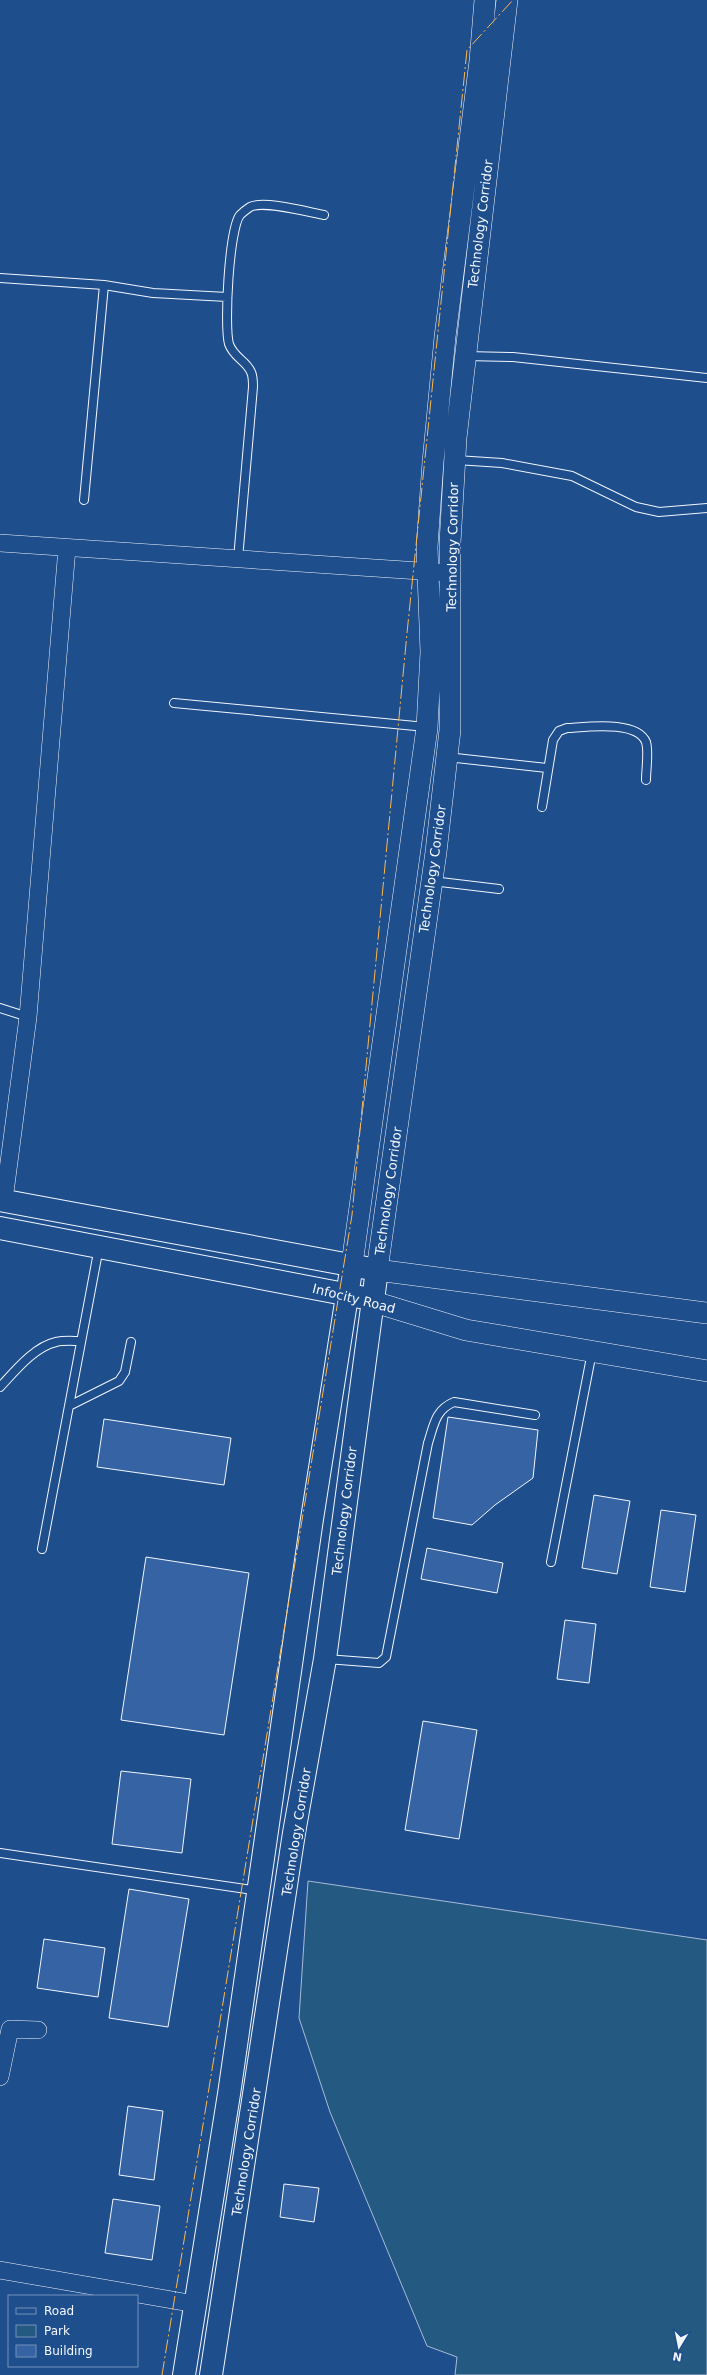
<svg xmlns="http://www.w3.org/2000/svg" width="707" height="2375" viewBox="0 0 707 2375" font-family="'DejaVu Sans',sans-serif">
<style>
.green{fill:#245a82;stroke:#a8bbd7}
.building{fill:#3563a3;stroke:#f2f6ff}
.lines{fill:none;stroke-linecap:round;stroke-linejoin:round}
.service-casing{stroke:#f2f6ff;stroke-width:10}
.minor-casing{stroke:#f2f6ff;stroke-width:18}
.tertiary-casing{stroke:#f2f6ff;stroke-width:22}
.primary-casing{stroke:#f2f6ff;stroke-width:24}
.service{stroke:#1f4e8c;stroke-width:8}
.minor{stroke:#1f4e8c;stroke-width:17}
.tertiary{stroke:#1f4e8c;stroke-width:21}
.primary{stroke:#1f4e8c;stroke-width:22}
.power{stroke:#ffb74d;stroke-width:1;stroke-dasharray:14 3 2 3;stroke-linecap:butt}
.labels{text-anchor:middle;stroke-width:3;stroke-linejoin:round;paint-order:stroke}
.street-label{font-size:13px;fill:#f2f6ff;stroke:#1f4e8c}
</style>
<rect width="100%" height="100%" fill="#1f4e8c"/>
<path class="green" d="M 308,1881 L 707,1940 L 707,2375 L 455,2375 L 457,2357 L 427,2346 L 330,2112 L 299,2018 Z"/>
<path class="building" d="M 448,1417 L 538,1430 L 533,1478 L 495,1505 L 472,1525 L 433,1518 Z
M 104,1419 L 231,1438 L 224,1485 L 97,1467 Z
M 594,1495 L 630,1501 L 617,1574 L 582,1568 Z
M 661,1510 L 696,1515 L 685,1592 L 650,1587 Z
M 427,1548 L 503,1563 L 497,1593 L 421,1579 Z
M 146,1557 L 249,1573 L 224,1735 L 121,1720 Z
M 565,1620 L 596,1624 L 589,1683 L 557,1679 Z
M 423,1721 L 477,1730 L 459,1839 L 405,1830 Z
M 121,1771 L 191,1779 L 182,1853 L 112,1844 Z
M 129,1889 L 189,1899 L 168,2027 L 109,2018 Z
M 44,1939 L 105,1948 L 98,1997 L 37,1988 Z
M 128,2106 L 163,2111 L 154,2180 L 119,2175 Z
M 284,2184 L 319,2188 L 314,2222 L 280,2217 Z
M 113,2199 L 160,2206 L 152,2260 L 105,2253 Z"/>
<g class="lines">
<g class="service-casing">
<path id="service" d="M 0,278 L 104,285 L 153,293 L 227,297
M 465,356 L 513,357 L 707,378
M 456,460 L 502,463 L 572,476 L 636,507 L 659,512 L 707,508
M 84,500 L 104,285
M 238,559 L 253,387 C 253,382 253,376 251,372 C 246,360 234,358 229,344 C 224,326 229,229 240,215 C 242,213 247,209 250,207 C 264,200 308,212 324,215
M 174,703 L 426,727
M 447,757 L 547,768
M 542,807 L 553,740 L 559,731 L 567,728 C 587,727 637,720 646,742 C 649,752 646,769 646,780
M 432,881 L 499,889
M 0,1008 L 28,1017
M 0,1387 C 15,1371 34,1347 56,1342 C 64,1340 73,1341 81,1341
M 69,1406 L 119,1381 L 125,1372 L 131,1342
M 42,1549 L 99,1247
M 551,1562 L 592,1352
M 326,1659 L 379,1663 L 386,1657 L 428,1443 C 434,1425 435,1410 454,1402 L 535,1415
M 0,1853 L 259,1891"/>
</g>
<g class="minor-casing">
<path id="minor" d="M 0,543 L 450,573
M 4,1200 L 28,1017 L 67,548
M 0,2077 L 10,2029 L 38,2030
M 0,2270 L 195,2304"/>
</g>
<g class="tertiary-casing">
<path id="tertiary" d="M 507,0 L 456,438 L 450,543 L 450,730 L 436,852 L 377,1270 L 707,1313
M 352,1264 L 427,728 L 431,652 L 427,547 L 433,462 L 445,337 L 480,61 L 485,0
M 371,1301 L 466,1330 L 707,1371"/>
</g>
<g class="primary-casing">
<path id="primary" d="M 0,1200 L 377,1270 L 325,1659 L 294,1833 L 211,2375
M 0,1228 L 360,1297
M 184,2375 L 229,2094 L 312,1519 L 352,1264"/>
</g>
<use href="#service" class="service"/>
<use href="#minor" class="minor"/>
<use href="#tertiary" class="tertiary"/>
<use href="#primary" class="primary"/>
<path class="power" d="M 162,2375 L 352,1215 L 407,633 L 467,50 L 513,0"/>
</g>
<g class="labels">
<g class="street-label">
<text transform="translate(480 224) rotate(-83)" y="5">Technology Corridor</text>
<text transform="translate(452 547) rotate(-89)" y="5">Technology Corridor</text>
<text transform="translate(432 869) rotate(-82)" y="5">Technology Corridor</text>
<text transform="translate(388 1191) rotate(-82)" y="5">Technology Corridor</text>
<text transform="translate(354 1298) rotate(14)" y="5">Infocity Road</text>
<text transform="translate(344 1511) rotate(-83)" y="5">Technology Corridor</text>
<text transform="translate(296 1832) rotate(-81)" y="5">Technology Corridor</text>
<text transform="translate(246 2152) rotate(-81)" y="5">Technology Corridor</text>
</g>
</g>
<rect x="8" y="2295" width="130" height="72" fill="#1f4e8c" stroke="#7391ba"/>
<rect x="16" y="2308" width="20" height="6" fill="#1f4e8c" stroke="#7391ba"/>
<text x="44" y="2315" font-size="12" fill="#f2f6ff">Road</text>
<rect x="16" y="2325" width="20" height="12" fill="#245a82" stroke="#7391ba"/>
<text x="44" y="2335" font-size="12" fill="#f2f6ff">Park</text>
<rect x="16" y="2345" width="20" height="12" fill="#3563a3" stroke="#7391ba"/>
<text x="44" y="2355" font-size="12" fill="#f2f6ff">Building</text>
<g transform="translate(679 2347) rotate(190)" stroke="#1f4e8c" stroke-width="3" paint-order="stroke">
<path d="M0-3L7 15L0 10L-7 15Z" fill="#f2f6ff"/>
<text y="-6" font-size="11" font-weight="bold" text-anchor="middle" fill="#f2f6ff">N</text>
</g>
</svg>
